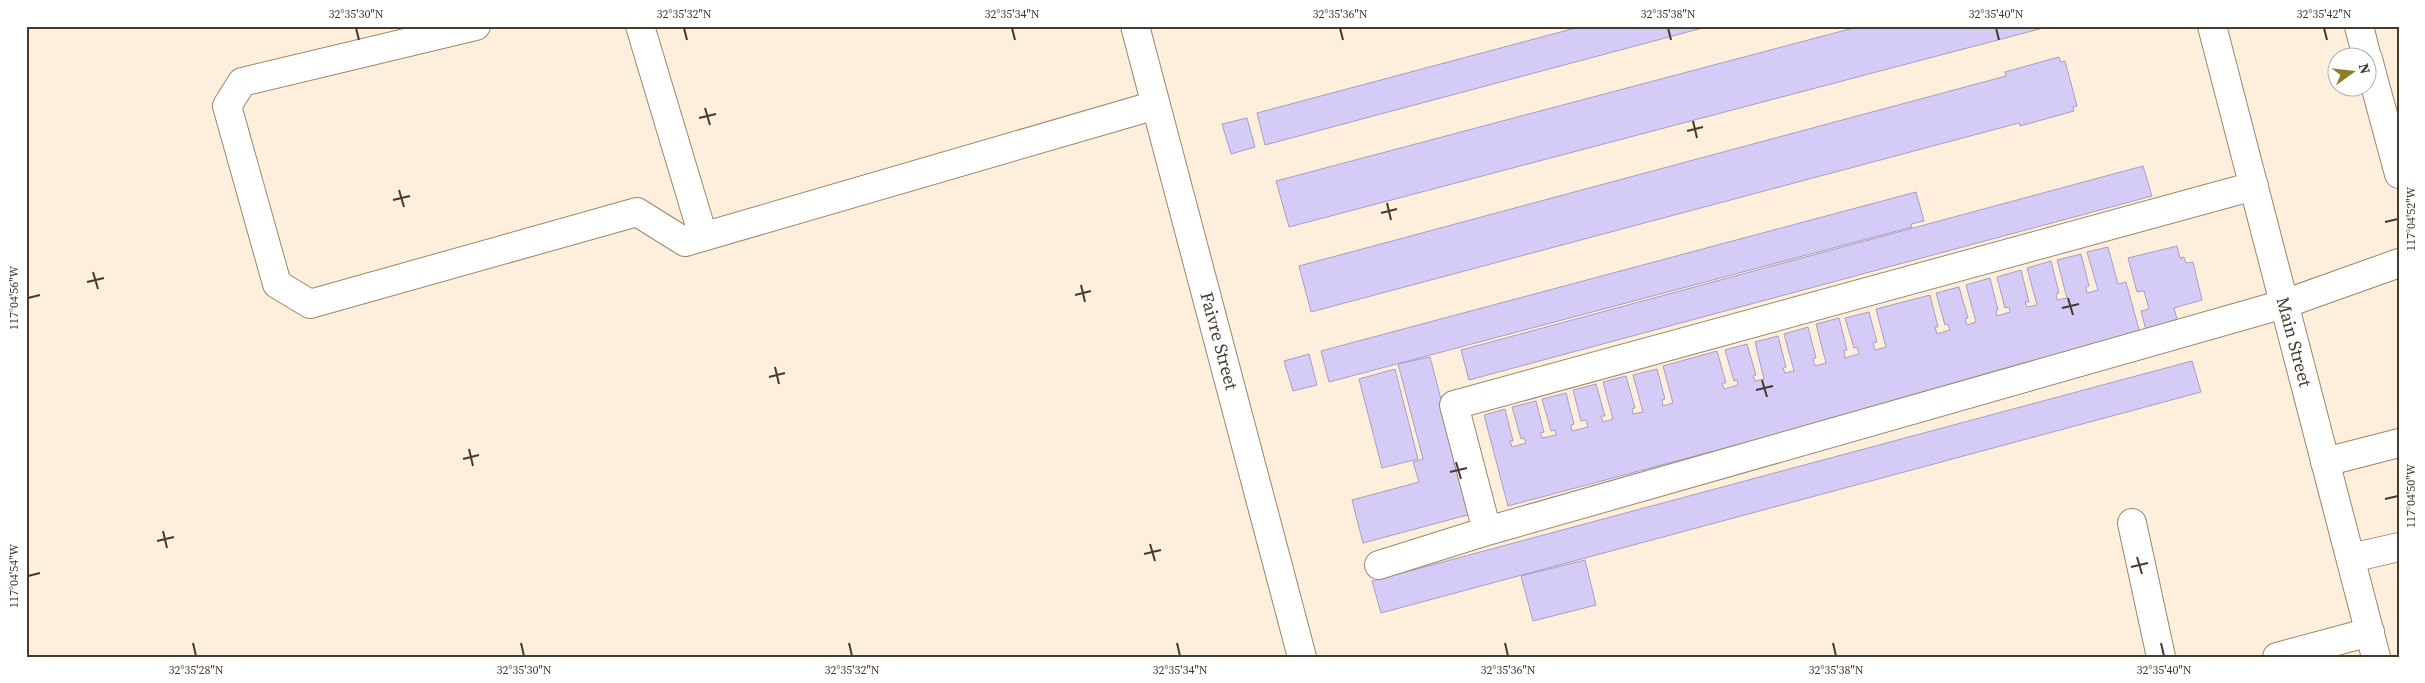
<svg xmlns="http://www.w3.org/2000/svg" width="2425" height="683" viewBox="0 0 2425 683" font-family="'Source Serif 4',serif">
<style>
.building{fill:#d4ccf6;stroke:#a69fc1}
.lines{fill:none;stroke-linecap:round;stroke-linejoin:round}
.minor-casing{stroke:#9d866a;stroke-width:30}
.major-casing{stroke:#9d866a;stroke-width:30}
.minor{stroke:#fff;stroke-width:28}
.major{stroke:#fff;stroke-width:28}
.ticks{fill:none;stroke:#443a2e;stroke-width:2}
.labels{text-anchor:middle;stroke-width:5;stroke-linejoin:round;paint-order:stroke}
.street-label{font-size:18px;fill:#443a2e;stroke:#fff}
.neatline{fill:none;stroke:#443a2e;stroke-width:2}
.ticks-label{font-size:12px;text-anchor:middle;fill:#443a2e}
</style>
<rect width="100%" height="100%" fill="#feefdd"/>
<path class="building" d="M 1583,26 L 1710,26 L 1265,145 L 1257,113 Z
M 1861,26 L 2047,27 L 1289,227 L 1276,181 Z
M 2059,57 L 2061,62 L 2065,61 L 2077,106 L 2073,107 L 2074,111 L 2020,126 L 2019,123 L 1311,312 L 1299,266 L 2006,76 L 2005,72 Z
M 1247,118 L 1255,147 L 1231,154 L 1222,124 Z
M 2143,166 L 2152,196 L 1469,380 L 1461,350 Z
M 1916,192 L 1924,221 L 1911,224 L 1912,227 L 1329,382 L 1321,351 Z
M 2177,246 L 2180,258 L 2184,257 L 2186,263 L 2193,262 L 2202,300 L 2174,308 L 2179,326 L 2147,334 L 2141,311 L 2149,309 L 2144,291 L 2137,292 L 2128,258 Z
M 2108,247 L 2118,284 L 2126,282 L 2141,337 L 1508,506 L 1484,415 L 1505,409 L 1513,441 L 1510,441 L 1512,447 L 1526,443 L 1524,438 L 1521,439 L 1512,407 L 1536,401 L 1544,432 L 1540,433 L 1542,438 L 1556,435 L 1555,430 L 1551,431 L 1542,399 L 1566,393 L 1574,424 L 1571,425 L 1572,431 L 1588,427 L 1586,420 L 1581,421 L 1573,390 L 1596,384 L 1605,416 L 1601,416 L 1603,422 L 1613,419 L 1603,382 L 1626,376 L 1635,408 L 1632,409 L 1633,414 L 1643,412 L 1633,375 L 1657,369 L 1665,399 L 1662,400 L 1663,406 L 1673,403 L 1663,366 L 1717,351 L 1726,383 L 1722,383 L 1724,389 L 1738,385 L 1737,380 L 1734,381 L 1725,350 L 1747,344 L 1756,375 L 1753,376 L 1755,381 L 1764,379 L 1755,342 L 1778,336 L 1786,367 L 1783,368 L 1785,373 L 1794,371 L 1784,334 L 1808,327 L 1816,358 L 1813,359 L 1815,366 L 1826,363 L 1816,324 L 1839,318 L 1847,350 L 1844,351 L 1845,358 L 1859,354 L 1857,347 L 1854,348 L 1845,318 L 1869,312 L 1877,342 L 1873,343 L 1875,350 L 1886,347 L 1876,309 L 1930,295 L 1938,327 L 1935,327 L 1937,334 L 1950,330 L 1948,324 L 1945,325 L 1936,293 L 1959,287 L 1968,318 L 1965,319 L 1967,325 L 1976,322 L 1966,285 L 1990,278 L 1998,310 L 1996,311 L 1997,316 L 2010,312 L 2009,307 L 2005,308 L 1997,277 L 2021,270 L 2029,302 L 2025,302 L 2027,307 L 2037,305 L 2027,268 L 2051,261 L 2059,293 L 2056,294 L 2057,300 L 2067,298 L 2057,260 L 2081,254 L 2089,286 L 2086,287 L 2087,293 L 2098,290 L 2087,252 Z
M 1309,354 L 1317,385 L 1293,391 L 1284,361 Z
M 1430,357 L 1471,514 L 1363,543 L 1352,500 L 1419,482 L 1413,462 L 1423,459 L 1398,364 Z
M 2192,361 L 2201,392 L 1381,613 L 1372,581 Z
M 1395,369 L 1418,459 L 1382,468 L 1359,379 Z
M 1585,560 L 1596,605 L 1533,621 L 1521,576 Z"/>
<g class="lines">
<g class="minor-casing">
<path id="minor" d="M 476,26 L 242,82 L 227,106 L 277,284 L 310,304 L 637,212 L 685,242 L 1156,105
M 640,26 L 703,236
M 1135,26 L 1302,657
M 2359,26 L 2367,58
M 2368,59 L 2399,174
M 2254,186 L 1454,405 L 1487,531 L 2284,304 L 2399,263
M 2325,462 L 2399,443
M 2132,523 L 2161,657
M 2351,558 L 2399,547
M 1379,565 L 1487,531
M 2277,657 L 2370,632"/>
</g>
<g class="major-casing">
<path id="major" d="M 2212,26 L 2376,657"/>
</g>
<use href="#minor" class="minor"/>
<use href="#major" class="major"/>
</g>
<path class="ticks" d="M 356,28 L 359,40M 684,28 L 687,40M 1012,28 L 1015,40M 1340,28 L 1343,40M 1668,28 L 1671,40M 1996,28 L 1999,40M 2324,28 L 2327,40M 705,108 L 710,125M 699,118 L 716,114M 1693,121 L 1697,138M 1687,131 L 1703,127M 399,190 L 404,207M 393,200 L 410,196M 1387,203 L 1391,220M 1381,213 L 1397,209M 2385,222 L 2398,219M 93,272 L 98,289M 87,282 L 104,278M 1081,285 L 1085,302M 1075,295 L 1091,291M 28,298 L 40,295M 2068,298 L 2073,315M 2062,308 L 2079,304M 775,367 L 779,384M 769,377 L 785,373M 1762,380 L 1767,397M 1756,390 L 1773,386M 469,449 L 473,466M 463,459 L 479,455M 1456,462 L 1461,479M 1450,472 L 1467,468M 2385,499 L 2398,496M 163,531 L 167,548M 157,541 L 174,537M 1150,544 L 1155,561M 1144,554 L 1161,550M 2137,557 L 2142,574M 2131,567 L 2148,563M 28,576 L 40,573M 193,643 L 196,656M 521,643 L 524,656M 849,643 L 852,656M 1177,643 L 1180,656M 1505,643 L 1508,656M 1833,643 L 1836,656M 2161,643 L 2164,656"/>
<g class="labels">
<g class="street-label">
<text transform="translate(1219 341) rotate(75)" y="6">Faivre Street</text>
<text transform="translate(2294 342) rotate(75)" y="6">Main Street</text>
</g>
</g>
<rect width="2425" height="683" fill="none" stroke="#ffffff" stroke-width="55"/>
<g transform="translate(2352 72) rotate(75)"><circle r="24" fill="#ffffff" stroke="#b4b0ab"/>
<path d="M0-4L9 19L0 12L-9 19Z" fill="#8f7f26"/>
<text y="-8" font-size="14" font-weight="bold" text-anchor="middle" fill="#443a2e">N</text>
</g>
<rect x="28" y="28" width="2370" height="628" class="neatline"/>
<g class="ticks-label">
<text x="356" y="18">32°35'30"N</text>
<text x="684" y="18">32°35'32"N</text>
<text x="1012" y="18">32°35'34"N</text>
<text x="1340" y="18">32°35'36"N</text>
<text x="1668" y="18">32°35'38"N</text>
<text x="1996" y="18">32°35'40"N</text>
<text x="2324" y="18">32°35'42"N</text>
<text transform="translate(2411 219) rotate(-90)" y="4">117°04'52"W</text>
<text transform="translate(14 298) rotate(-90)" y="4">117°04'56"W</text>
<text transform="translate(2411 496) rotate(-90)" y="4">117°04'50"W</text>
<text transform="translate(14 576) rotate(-90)" y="4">117°04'54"W</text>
<text x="196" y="674">32°35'28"N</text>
<text x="524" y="674">32°35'30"N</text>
<text x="852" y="674">32°35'32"N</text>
<text x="1180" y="674">32°35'34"N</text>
<text x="1508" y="674">32°35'36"N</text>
<text x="1836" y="674">32°35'38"N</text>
<text x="2164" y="674">32°35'40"N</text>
</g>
</svg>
